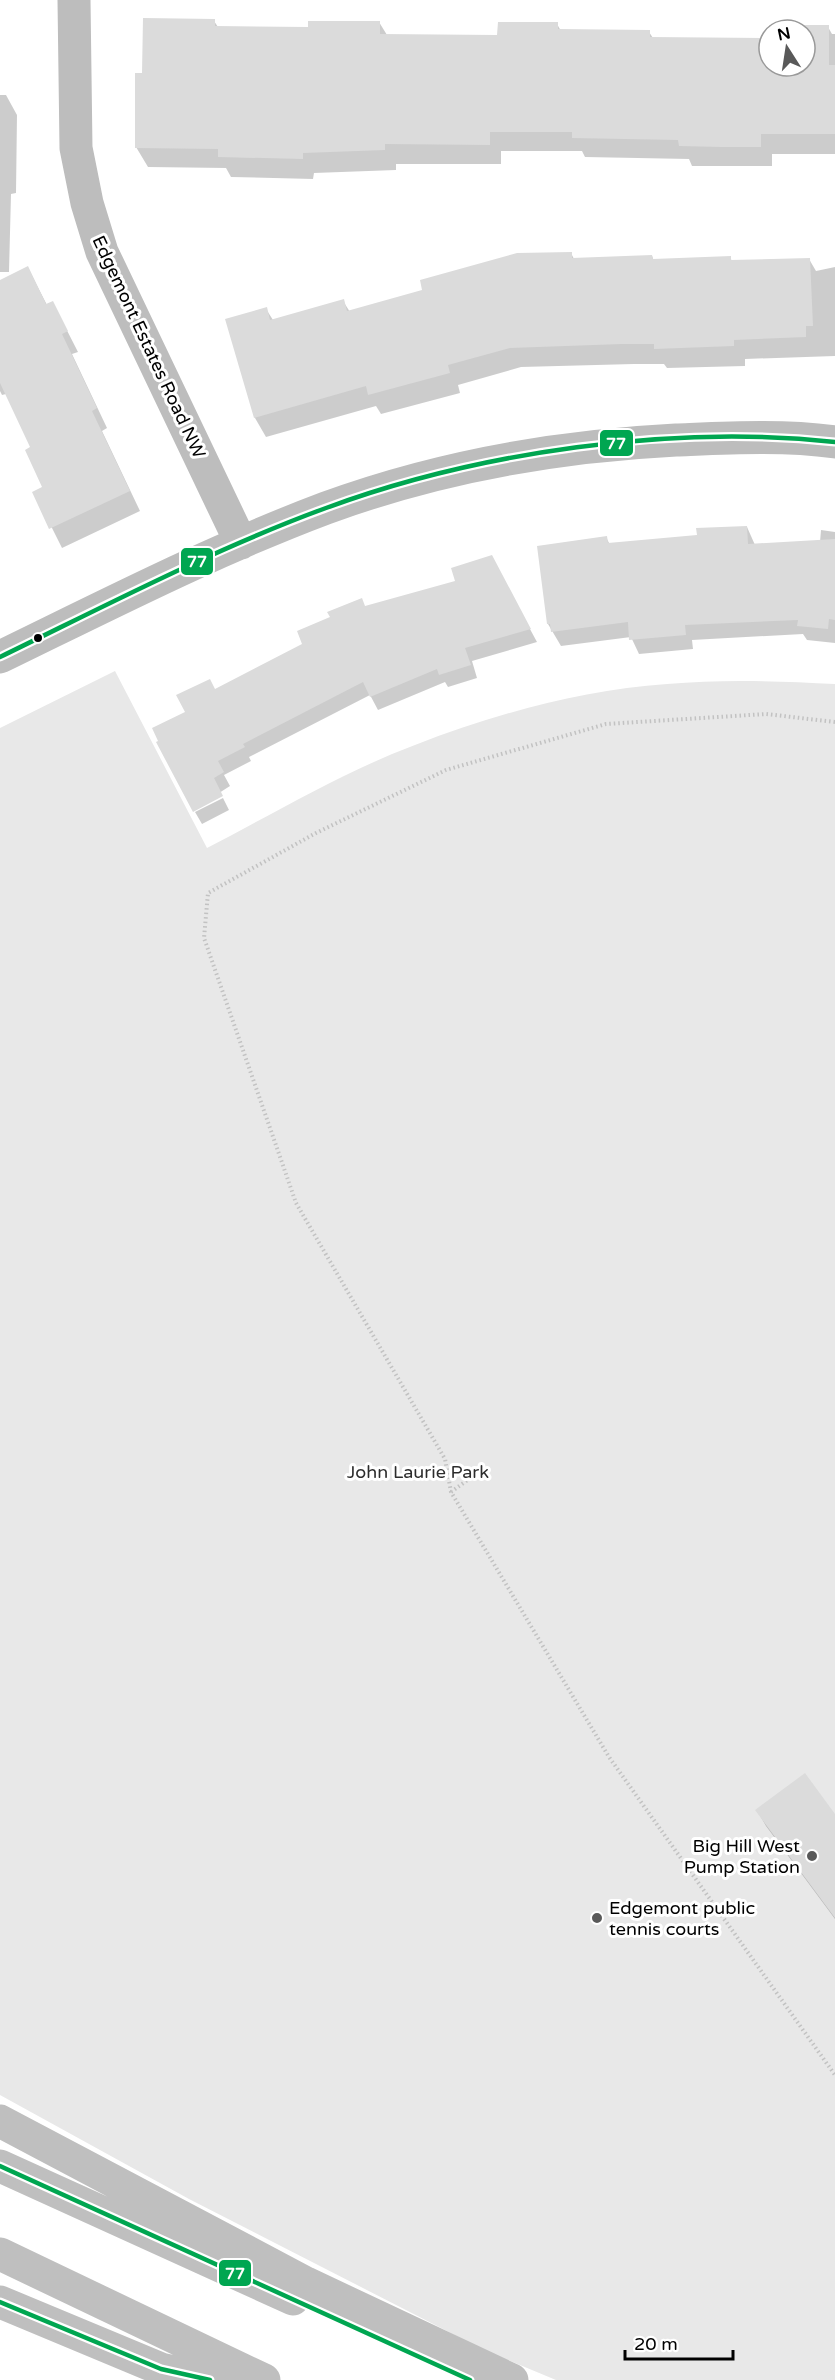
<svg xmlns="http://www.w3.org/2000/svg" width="835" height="2380" viewBox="0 0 835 2380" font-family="'Varela Round',sans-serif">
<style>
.green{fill:#e8e8e8}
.shadow{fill:#0003}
.building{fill:#dbdbdb;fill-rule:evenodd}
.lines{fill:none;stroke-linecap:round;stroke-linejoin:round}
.path{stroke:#c2c2c2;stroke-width:4;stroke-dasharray:1.5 3;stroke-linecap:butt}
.street{stroke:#bdbdbd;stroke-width:33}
.secondary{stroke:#bfbfbf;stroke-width:33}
.bus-1-casing{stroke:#fff;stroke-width:9}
.bus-1{stroke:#00a651;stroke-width:4.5}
.bus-dot{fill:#000;stroke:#fff;stroke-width:2}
.poi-dot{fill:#595959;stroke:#fff;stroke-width:2}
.labels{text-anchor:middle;stroke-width:6;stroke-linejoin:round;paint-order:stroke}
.street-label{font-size:18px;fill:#000;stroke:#fff}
.park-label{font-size:18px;fill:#2c2c2c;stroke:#fff}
.poi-label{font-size:18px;fill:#000;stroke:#fff;text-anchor:end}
.line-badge{stroke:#fff;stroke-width:2}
.badge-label{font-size:16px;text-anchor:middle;font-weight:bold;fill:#fff}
</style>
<rect width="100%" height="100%" fill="#fff"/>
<path class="green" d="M 115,671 L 207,848 C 275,813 343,772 415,745 C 495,714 581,690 667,684 C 723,679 779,681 835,684 L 835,2380 L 556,2380 L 486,2351 L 189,2199 L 0,2095 L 0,728 Z"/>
<path class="shadow" d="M 214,21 L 218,27 L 309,28 L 379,22 L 387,35 L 499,37 L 557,24 L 561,31 L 649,32 L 653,38 L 769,40 L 769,66 L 805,66 L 805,30 L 770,30 L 828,27 L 832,34 L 835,34 L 835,154 L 772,154 L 772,166 L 692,166 L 689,159 L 585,157 L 582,151 L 501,151 L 501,164 L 396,164 L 396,170 L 314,173 L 313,179 L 231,177 L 226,168 L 148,167 L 136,147 L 144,75 Z
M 0,95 L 6,95 L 17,115 L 16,193 L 11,194 L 9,272 L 0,272 Z
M 571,253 L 574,259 L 652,256 L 654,261 L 730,258 L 733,262 L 809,259 L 816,271 L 835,267 L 835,356 L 745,359 L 745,366 L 667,368 L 664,364 L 634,364 L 521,367 L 458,385 L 460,393 L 381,414 L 376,406 L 266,437 L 255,418 L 266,309 L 273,320 L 343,301 L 350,312 Z
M 28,268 L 47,305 L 53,303 L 78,352 L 72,354 L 107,428 L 102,431 L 140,511 L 62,548 L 34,492 L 44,488 L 32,448 L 6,394 L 2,395 L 0,391 L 0,281 Z
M 747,527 L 755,545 L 820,542 L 821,530 L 835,532 L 835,643 L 807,640 L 803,634 L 692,640 L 693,649 L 639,654 L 631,637 L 561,646 L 548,624 L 606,537 L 610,545 L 698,537 Z
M 498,570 L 537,642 L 472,661 L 477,678 L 448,687 L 445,682 L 378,710 L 370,695 L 249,757 L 251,761 L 224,775 L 230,786 L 194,809 L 187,712 L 215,691 L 304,645 L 365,607 Z
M 223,798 L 229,810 L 202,824 L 195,812 Z
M 757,1810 L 835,1816 L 835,1919 L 766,1826 Z"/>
<path class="building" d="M 143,18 L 215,19 L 215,26 L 308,27 L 308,21 L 380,21 L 380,34 L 497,35 L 498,22 L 558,22 L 558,29 L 650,30 L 650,37 L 769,38 L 769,25 L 829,25 L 829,65 L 835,65 L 835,134 L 761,134 L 761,147 L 722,147 L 679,146 L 678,140 L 572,138 L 572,132 L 490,132 L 490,145 L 385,144 L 385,150 L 303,153 L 303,159 L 218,157 L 218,149 L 135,148 L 135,73 L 142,73 ZM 769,30 L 805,30 L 805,66 L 769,66 Z
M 572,252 L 572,258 L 652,255 L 653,259 L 731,256 L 731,260 L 810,258 L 813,326 L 806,326 L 806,337 L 734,340 L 734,346 L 654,349 L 654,344 L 622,344 L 510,348 L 448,365 L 450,373 L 368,395 L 366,386 L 254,418 L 225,319 L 267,307 L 270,320 L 344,299 L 347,311 L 422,290 L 420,280 L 517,253 Z
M 28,266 L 46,304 L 53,301 L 68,331 L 62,334 L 97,408 L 92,411 L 130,491 L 49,529 L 32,492 L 42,487 L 25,450 L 30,447 L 0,383 L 0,280 Z
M 747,526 L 748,544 L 835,539 L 835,620 L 829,619 L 828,629 L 797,626 L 798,620 L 685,625 L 686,635 L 629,640 L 628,622 L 551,632 L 550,624 L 547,624 L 537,546 L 607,536 L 608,543 L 697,535 L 696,528 Z
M 492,555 L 531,629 L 465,648 L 471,665 L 439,675 L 437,669 L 370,697 L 363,682 L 243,744 L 245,747 L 218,761 L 224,772 L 214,778 L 223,796 L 193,812 L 156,742 L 158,741 L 152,728 L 185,712 L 176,695 L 210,679 L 215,689 L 302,644 L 297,631 L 330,617 L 327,612 L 362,598 L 365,606 L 455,581 L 451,568 Z
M 805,1773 L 835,1814 L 835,1918 L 755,1810 Z"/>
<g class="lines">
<path class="path" d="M 835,722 L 766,714 L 606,724 L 446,770 L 316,833 L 208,893 L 204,938 L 296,1203 L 445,1459 L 451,1492 L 609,1757 L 835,2075
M 451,1492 L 469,1479"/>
<path class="street" d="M 74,0 L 76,148 L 87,203 L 102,252 L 241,543
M 0,657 C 107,605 214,550 326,508 C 438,467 558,446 676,440 C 729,438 783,435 835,442"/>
<path class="secondary" d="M 0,2121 L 306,2283 L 512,2380
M 0,2166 L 293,2299
M 0,2254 L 264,2380
M 0,2302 L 161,2369 L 210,2380"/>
<g class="bus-1-casing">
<path id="bus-1" d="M 0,657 C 107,605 214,549 326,508 C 478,452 673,424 835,442
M 0,2166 L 470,2380
M 0,2302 L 161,2369 L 210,2380"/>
</g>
<use href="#bus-1" class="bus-1"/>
</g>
<circle class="bus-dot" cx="38" cy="638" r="5"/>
<g class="poi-dot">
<circle cx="812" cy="1856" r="6"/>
<circle cx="597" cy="1918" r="6"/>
</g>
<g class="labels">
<g class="street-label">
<text transform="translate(149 347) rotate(65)" y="6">Edgemont Estates Road NW</text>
</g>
<g class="park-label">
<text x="418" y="1478">John Laurie Park</text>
</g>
<g class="poi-label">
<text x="800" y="1852">Big Hill West<tspan x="800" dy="21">Pump Station</tspan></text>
<text x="609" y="1914" text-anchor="start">Edgemont public<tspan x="609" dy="21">tennis courts</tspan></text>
</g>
</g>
<g class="line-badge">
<rect x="599" y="429" width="35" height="28" rx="6" fill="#00a651"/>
<rect x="180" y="547" width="34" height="29" rx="6" fill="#00a651"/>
<rect x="218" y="2259" width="34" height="28" rx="6" fill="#00a651"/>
</g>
<g class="badge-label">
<text x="616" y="449">77</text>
<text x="197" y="567">77</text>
<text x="235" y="2279">77</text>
</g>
<g transform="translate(787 48) rotate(348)"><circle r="28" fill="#ffffff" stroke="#999999" stroke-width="1.5"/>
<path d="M0-4.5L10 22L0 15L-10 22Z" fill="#595959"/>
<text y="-9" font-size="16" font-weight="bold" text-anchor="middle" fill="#000000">N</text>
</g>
<path d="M625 2350v9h108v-9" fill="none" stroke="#000000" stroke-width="3"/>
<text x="634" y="2350" font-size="18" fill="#000000" stroke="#ffffff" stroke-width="4.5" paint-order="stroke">20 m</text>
</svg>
